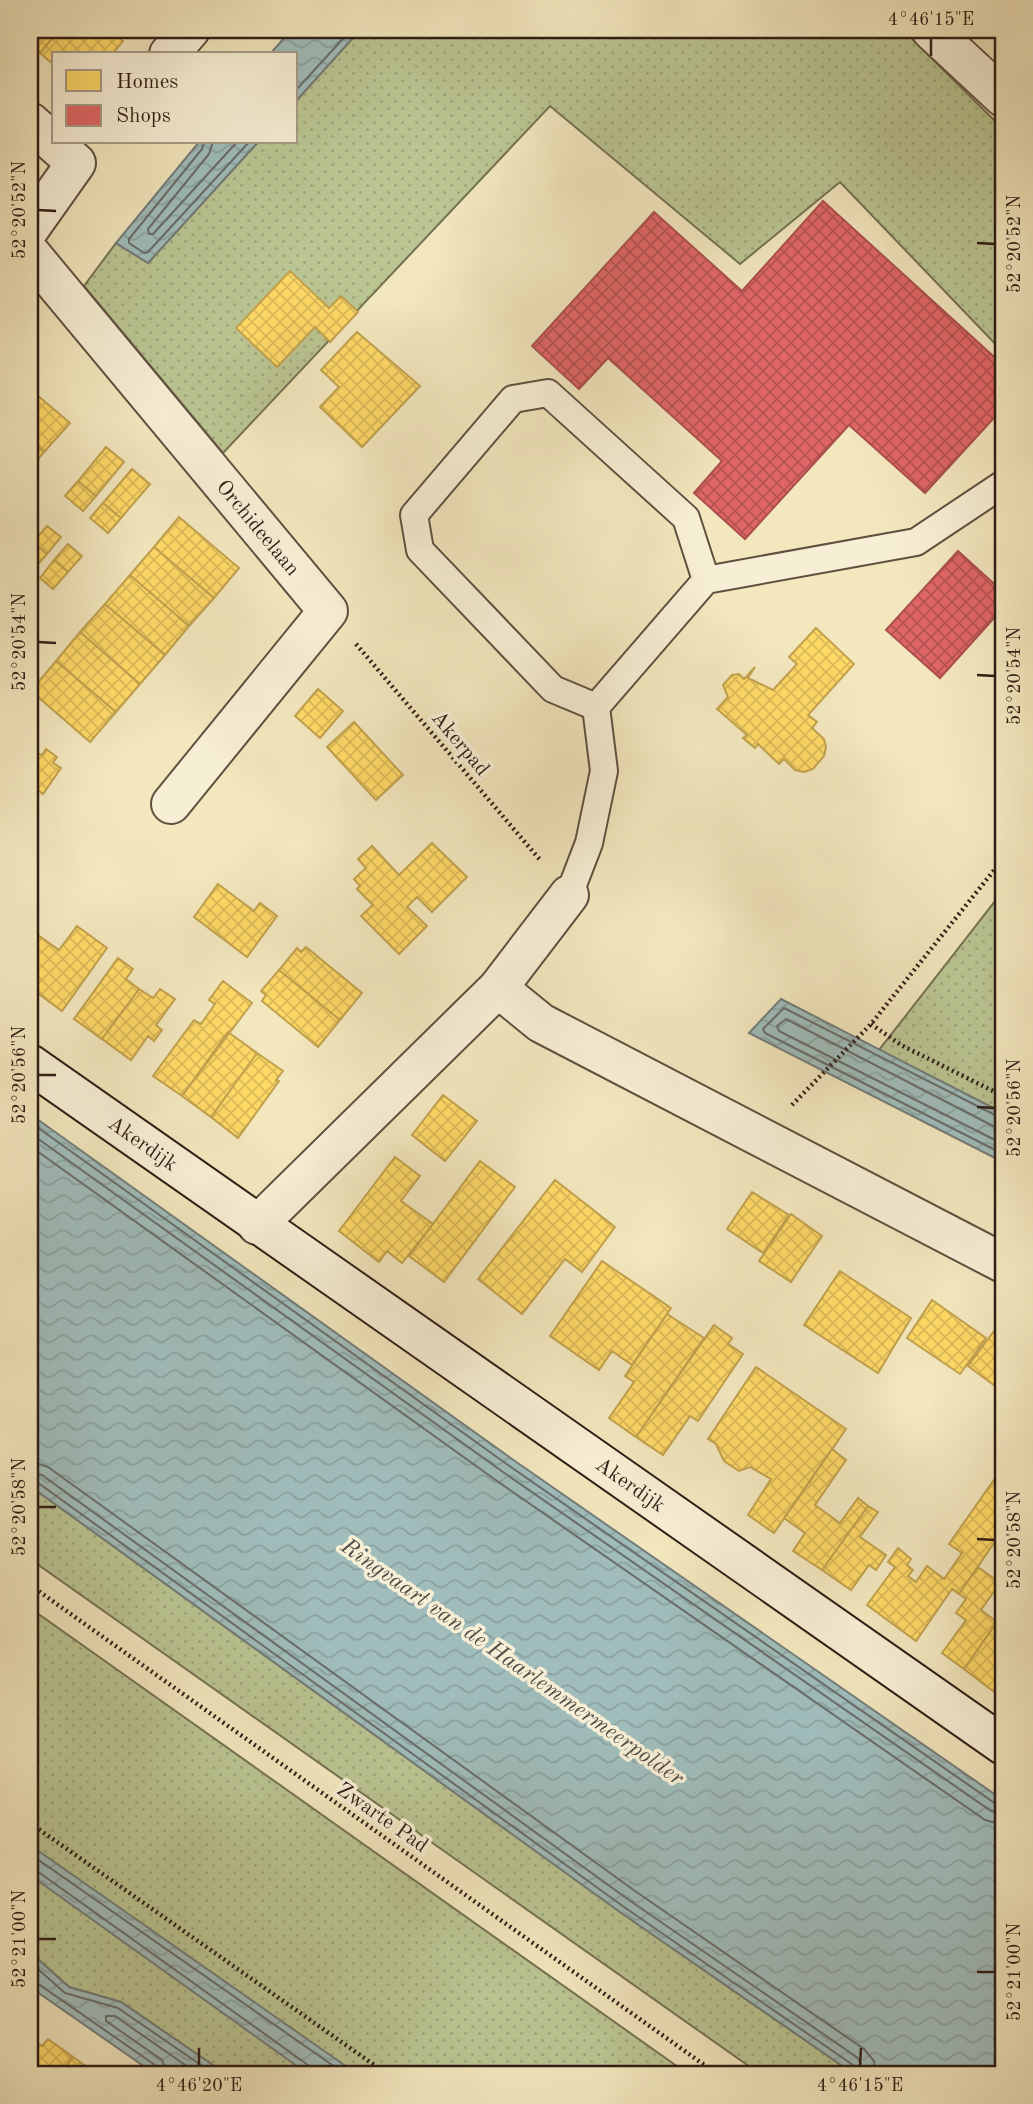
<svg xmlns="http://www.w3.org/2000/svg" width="1033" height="2104" viewBox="0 0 1033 2104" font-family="'Old Standard TT',serif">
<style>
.grass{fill:url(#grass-dots);stroke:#747154;stroke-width:2}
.water{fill:url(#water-waves);stroke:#737d7a;stroke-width:2}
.homes{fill:url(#homes-cross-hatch);stroke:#c1a14e;stroke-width:2}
.shops{fill:url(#shops-cross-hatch);stroke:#ab504e;stroke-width:2}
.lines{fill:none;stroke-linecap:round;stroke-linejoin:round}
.shore{stroke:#686d69;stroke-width:2}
.lane-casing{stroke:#605040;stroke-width:30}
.street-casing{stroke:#605040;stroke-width:42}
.secondary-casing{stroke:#2f1d16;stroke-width:42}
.path{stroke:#2f1d16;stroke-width:4.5;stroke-dasharray:2 3.5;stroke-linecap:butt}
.lane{stroke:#f7efd5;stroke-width:26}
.street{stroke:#f7efd5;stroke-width:38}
.secondary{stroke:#f7efd5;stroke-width:38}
.ticks{fill:none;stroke:#2f1d16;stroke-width:2.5}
.labels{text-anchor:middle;stroke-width:7;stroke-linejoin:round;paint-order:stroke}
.street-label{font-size:21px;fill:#2f1d16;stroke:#f7efd5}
.water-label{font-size:23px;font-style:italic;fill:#514d48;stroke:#f7efd5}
.neatline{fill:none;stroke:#2f1d16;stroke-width:2.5}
.ticks-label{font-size:18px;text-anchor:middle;fill:#2f1d16}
</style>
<defs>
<pattern id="grass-dots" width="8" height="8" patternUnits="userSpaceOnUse" patternTransform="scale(1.75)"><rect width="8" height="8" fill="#bac592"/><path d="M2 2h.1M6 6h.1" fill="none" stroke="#a0a97d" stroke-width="1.8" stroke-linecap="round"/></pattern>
<pattern id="water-waves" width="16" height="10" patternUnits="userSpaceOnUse" patternTransform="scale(1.75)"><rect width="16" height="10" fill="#a0bdbc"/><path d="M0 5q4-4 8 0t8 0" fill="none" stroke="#8aa2a1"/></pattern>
<pattern id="homes-cross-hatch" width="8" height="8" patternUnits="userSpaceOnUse" patternTransform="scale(1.75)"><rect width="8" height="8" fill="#ffd966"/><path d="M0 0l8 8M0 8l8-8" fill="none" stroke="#dbba58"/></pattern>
<pattern id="shops-cross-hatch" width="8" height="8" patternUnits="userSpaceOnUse" patternTransform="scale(1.75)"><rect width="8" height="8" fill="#e06666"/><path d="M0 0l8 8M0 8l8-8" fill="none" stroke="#b65353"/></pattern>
</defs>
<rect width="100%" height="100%" fill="#f3e7be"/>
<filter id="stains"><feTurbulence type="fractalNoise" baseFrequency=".00286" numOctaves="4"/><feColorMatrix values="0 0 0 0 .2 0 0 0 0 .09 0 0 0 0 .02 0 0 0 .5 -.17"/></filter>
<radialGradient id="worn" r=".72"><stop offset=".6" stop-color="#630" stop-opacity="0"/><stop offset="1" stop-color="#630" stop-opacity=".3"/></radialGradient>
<path class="grass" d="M 360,30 L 903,30 L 1003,129 L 1003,352 L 840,182 L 740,264 L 550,106 L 223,453 L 84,286 L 116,243 L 148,263 L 258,142 L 296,142 L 296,101 Z
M 1003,891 L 1003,1113 L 879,1050 Z
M 30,1486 L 620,1912 L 854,2074 L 760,2074 L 30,1559 Z
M 30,1608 L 688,2074 L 226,2074 L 121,2002 L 69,1987 L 30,1952 Z"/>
<path class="water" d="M 291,30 L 360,30 L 296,101 L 296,54 L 270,54 Z
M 199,142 L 258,142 L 148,263 L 116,243 Z
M 781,999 L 1003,1113 L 1003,1162 L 749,1033 Z
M 30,1114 L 512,1459 L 1003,1800 L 1003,2074 L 854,2074 L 620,1912 L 30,1486 Z
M 30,1845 L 357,2074 L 308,2074 L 30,1875 Z
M 30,1952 L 69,1987 L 121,2002 L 226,2074 L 155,2074 L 30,1987 Z"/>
<path class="homes" d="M 30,30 L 59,30 L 40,53 L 30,44 Z
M 59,30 L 110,30 L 123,41 L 112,54 L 54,54 L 54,65 L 40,53 Z
M 290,271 L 329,308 L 341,296 L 358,312 L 330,342 L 315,327 L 277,367 L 236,328 Z
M 357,332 L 420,386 L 362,447 L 320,407 L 339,387 L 321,370 Z
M 30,389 L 70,423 L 44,452 L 30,439 Z
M 30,439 L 44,452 L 30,469 Z
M 106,447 L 124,462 L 96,496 L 78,481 Z
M 132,469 L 150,484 L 121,518 L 103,503 Z
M 78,481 L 96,496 L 83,511 L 65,496 Z
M 103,503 L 121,518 L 108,533 L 90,518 Z
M 179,517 L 239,568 L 214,598 L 154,547 Z
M 47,526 L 61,537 L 47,554 L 33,542 Z
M 33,542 L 47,554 L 32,571 L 30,546 Z
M 68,544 L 82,556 L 68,572 L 54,560 Z
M 154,547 L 214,598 L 189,626 L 130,575 Z
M 54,560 L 68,572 L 53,589 L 40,578 Z
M 130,575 L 189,626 L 165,655 L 105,604 Z
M 105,604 L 165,655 L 140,684 L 80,632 Z
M 816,628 L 854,664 L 808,715 L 817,722 L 812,728 L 824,739 L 826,747 L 824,756 L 813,769 L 804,772 L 795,770 L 784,759 L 779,764 L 758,744 L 755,748 L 743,738 L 747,735 L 717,709 L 728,697 L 723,685 L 732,675 L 739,674 L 744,679 L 755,667 L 748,678 L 773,690 L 797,664 L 789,657 Z
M 80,632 L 140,684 L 116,712 L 56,661 Z
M 56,661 L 116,712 L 90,742 L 31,691 Z
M 318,689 L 343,711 L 320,738 L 295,716 Z
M 354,722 L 403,775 L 376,800 L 327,747 Z
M 46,749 L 57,757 L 53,763 L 61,768 L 43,794 L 30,784 L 30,763 L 37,753 L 42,755 Z
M 432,843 L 467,877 L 432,912 L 417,897 L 407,907 L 427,926 L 399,954 L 361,916 L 373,905 L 357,889 L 360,886 L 354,879 L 366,868 L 358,859 L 372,846 L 399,875 Z
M 218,884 L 254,911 L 260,903 L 277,916 L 247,957 L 194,917 Z
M 77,926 L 107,948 L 62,1011 L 32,989 L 30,992 L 30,933 L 31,930 L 59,950 Z
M 306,947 L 362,993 L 340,1020 L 279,970 L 297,948 L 301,952 Z
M 118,958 L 133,969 L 126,979 L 139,989 L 102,1039 L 74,1019 Z
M 279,970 L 340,1020 L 318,1047 L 262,1001 L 266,995 L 261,991 Z
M 223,981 L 252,1003 L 182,1096 L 153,1076 L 194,1020 L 201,1024 L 215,1004 L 209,1000 Z
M 139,989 L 153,998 L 160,989 L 175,999 L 156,1025 L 162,1030 L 154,1041 L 148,1036 L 131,1060 L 102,1039 Z
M 228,1032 L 257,1053 L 211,1117 L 182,1096 Z
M 257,1053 L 283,1071 L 276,1080 L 279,1081 L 238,1138 L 211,1117 Z
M 443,1095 L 477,1121 L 445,1161 L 412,1135 Z
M 395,1157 L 420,1176 L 401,1201 L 433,1224 L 402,1263 L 387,1251 L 379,1262 L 339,1231 Z
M 480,1161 L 515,1187 L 444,1282 L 409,1256 Z
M 555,1180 L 615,1227 L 582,1272 L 565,1259 L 522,1314 L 478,1279 Z
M 752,1192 L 789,1215 L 763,1253 L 727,1229 Z
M 791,1214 L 822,1236 L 791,1282 L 759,1261 Z
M 602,1261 L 671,1308 L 632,1365 L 612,1351 L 599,1370 L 550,1336 Z
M 840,1271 L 911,1318 L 878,1373 L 804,1325 Z
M 932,1300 L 986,1338 L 960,1374 L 907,1338 Z
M 667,1314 L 704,1338 L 636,1437 L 609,1418 L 634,1382 L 625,1376 Z
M 714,1325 L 732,1338 L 728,1344 L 743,1354 L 698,1421 L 690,1416 L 663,1455 L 636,1437 Z
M 997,1327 L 1003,1331 L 1002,1391 L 968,1366 Z
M 756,1367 L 846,1429 L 774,1533 L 748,1515 L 771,1479 L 750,1467 L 739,1471 L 724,1461 L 716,1444 L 708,1439 Z
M 832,1449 L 846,1460 L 815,1505 L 840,1523 L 858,1498 L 868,1506 L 822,1570 L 793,1551 L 805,1533 L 784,1518 Z
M 1003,1467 L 1003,1530 L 959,1594 L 952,1589 L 916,1641 L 867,1605 L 895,1567 L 888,1562 L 898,1548 L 911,1559 L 907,1565 L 913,1570 L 908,1576 L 916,1582 L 927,1566 L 944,1579 L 962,1553 L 949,1544 Z
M 868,1506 L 878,1512 L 860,1537 L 886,1555 L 876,1570 L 869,1565 L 851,1590 L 822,1570 Z
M 978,1567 L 1000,1583 L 981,1610 L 997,1622 L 964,1669 L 942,1653 L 966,1620 L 956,1613 L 966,1599 L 959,1594 Z
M 997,1622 L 1003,1627 L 1003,1676 L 993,1691 L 964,1669 Z
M 30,2038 L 42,2046 L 48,2039 L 73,2057 L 60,2074 L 30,2074 Z
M 73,2057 L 95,2073 L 98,2074 L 60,2074 Z"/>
<path class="shops" d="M 823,201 L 1003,365 L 1003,408 L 925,493 L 849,425 L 745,539 L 694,493 L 722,461 L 608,358 L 579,389 L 532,346 L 654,212 L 742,291 Z
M 958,551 L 1003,592 L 1003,608 L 940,678 L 886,630 Z"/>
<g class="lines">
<path class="shore" d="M 296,90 L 351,30
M 204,142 L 202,149 L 129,239 L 129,243 L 144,253 L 148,252 L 249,142
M 213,142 L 209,154 L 148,229 L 149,234 L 153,234 L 237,142
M 1003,1119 L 784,1008 L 763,1029 L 765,1033 L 1003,1154
M 30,1122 L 508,1465 L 996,1804 L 1003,1806
M 1003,1128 L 993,1126 L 786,1019 L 777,1026 L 779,1031 L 1003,1144
M 30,1133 L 503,1472 L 991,1811 L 1003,1814
M 30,1146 L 497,1481 L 985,1820 L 1003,1825
M 30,1461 L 48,1467 L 635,1891 L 864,2049 L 874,2061 L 876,2074
M 30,1472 L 42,1475 L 629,1900 L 858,2058 L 865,2074
M 30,1481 L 37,1482 L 624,1907 L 853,2065 L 857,2074
M 30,1854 L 345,2074
M 30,1870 L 37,1871 L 308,2065 L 311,2074
M 30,1962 L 65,1993 L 118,2008 L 214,2074
M 30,1982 L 37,1983 L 155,2065 L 158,2074
M 167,2074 L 162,2060 L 106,2021 L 106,2016 L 115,2016 L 198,2074"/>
<g class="lane-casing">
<path id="lane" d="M 596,707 L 553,689 L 420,550 L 414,515 L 513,399 L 548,393 L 686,518 L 706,580
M 569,895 L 589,843 L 604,771 L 596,707 L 706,580 L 916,542 L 1003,484"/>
</g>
<g class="street-casing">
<g id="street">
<path d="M 931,30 L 1003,97"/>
<path d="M 169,54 L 190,30"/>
<path d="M 30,122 L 76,163 L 30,228"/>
<path id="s1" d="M 30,253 L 328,611 L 171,804"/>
<path d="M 498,988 L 541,1023 L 1003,1263"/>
<path d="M 257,1225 L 498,988 L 569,895"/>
</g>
</g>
<g class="secondary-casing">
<g id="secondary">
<path id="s2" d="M 30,1064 L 1003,1745"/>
</g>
</g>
<path class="path" d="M 356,644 L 541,861
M 871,1024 L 901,1045 L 1003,1096
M 792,1105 L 871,1024 L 1003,859
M 30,1585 L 717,2074
M 30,1823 L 387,2074"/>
<use href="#lane" class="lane"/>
<use href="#street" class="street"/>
<use href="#secondary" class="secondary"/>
</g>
<path class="ticks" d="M 931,56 L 931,38M 38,210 L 56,211M 977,243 L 995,244M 38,642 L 56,643M 977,675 L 995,676M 38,1075 L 56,1075M 977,1107 L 995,1108M 38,1507 L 56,1507M 977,1539 L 995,1540M 38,1939 L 56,1939M 977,1972 L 995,1972M 199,2066 L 199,2048M 860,2066 L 861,2048"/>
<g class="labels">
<g class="street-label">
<text dy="7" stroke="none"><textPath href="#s1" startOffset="357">Orchideelaan</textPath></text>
<text transform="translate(461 743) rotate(50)" y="7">Akerpad</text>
<text dy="7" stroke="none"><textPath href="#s2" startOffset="138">Akerdijk</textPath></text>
<text dy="7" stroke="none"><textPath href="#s2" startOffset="733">Akerdijk</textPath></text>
<text transform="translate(383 1817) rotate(35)" y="7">Zwarte Pad</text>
</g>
<g class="water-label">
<text transform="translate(513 1661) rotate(35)" y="8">Ringvaart van de Haarlemmermeerpolder</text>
</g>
</g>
<rect width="1033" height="2104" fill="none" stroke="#f3e7be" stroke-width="77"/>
<rect x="52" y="52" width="245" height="91" fill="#f7efd5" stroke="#a79b89" stroke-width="2"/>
<rect x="66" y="70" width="35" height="21" fill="#ffd966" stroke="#a79b89" stroke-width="2"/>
<text x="116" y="88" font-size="21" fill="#2f1d16">Homes</text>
<rect x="66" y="105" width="35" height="21" fill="#e06666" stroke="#a79b89" stroke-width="2"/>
<text x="116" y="122" font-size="21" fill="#2f1d16">Shops</text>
<rect x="38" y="38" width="957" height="2028" class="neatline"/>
<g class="ticks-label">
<text x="931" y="25">4°46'15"E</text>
<text transform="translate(19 210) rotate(-90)" y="6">52°20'52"N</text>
<text transform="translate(1014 244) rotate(-90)" y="6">52°20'52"N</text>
<text transform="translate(19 642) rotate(-90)" y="6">52°20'54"N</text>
<text transform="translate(1014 676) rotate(-90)" y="6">52°20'54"N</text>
<text transform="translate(19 1075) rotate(-90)" y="6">52°20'56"N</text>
<text transform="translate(1014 1108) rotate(-90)" y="6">52°20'56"N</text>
<text transform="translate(19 1507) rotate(-90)" y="6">52°20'58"N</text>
<text transform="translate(1014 1540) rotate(-90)" y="6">52°20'58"N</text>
<text transform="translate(19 1939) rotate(-90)" y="6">52°21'00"N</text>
<text transform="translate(1014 1972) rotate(-90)" y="6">52°21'00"N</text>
<text x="199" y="2091">4°46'20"E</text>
<text x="860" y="2091">4°46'15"E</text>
</g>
<rect width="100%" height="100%" filter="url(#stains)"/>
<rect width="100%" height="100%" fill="url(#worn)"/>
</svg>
